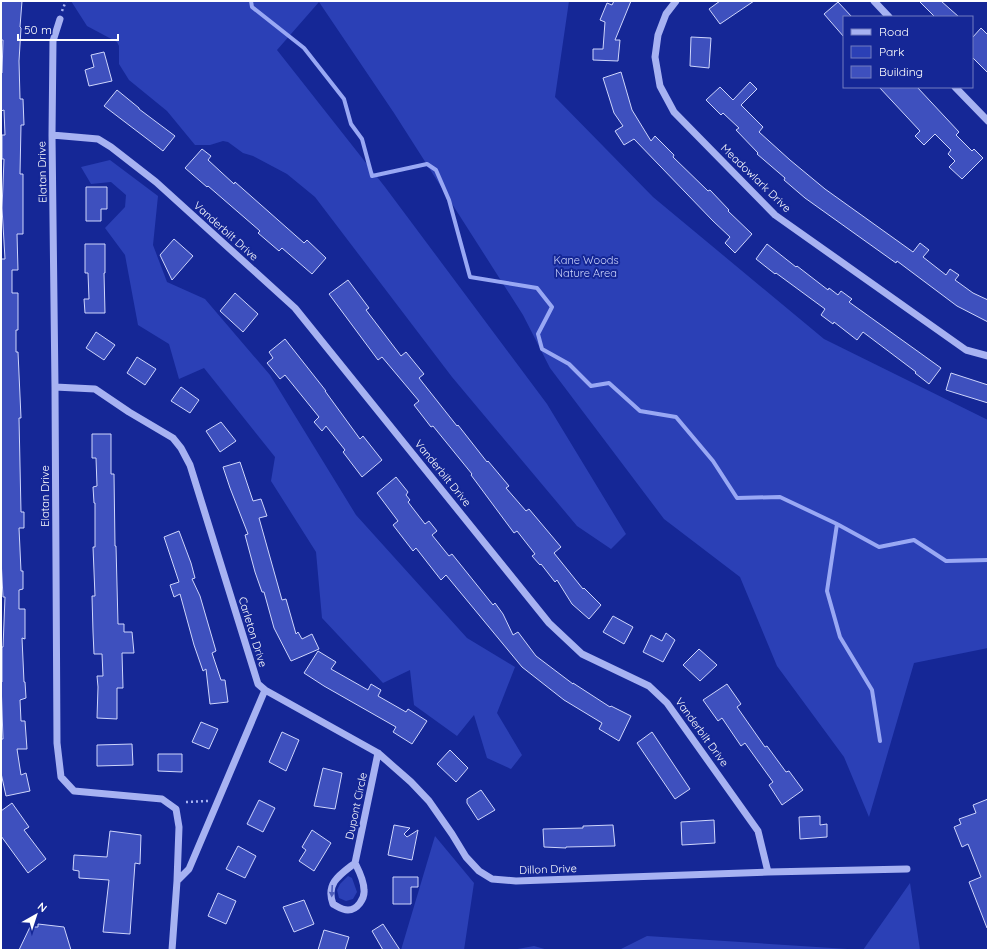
<svg xmlns="http://www.w3.org/2000/svg" width="989" height="951" viewBox="0 0 989 951" font-family="Quicksand,sans-serif">
<style>
.green{fill:#2b40b6}
.lines{fill:none;stroke-linecap:round;stroke-linejoin:round}
.stream{stroke:#99a8f4;stroke-width:4}
.building{fill:#3e50be;stroke:#ced5fc}
.path{stroke:#a7b2f2;stroke-width:2.5;stroke-dasharray:2 3;stroke-linecap:butt}
.minor{stroke:#a7b2f2;stroke-width:7}
.oneway{fill:#4f5fbb}
.labels{text-anchor:middle;stroke-width:4;stroke-linejoin:round;paint-order:stroke}
.street-label{font-size:11px;fill:#fff;stroke:#152796}
.park-label{font-size:11px;fill:#ced5fc;stroke:#152796}
</style>
<rect width="100%" height="100%" fill="#152796"/>
<path class="green" d="M 71,1 L 569,1 L 555,97 L 653,197 L 824,339 L 988,420 L 988,648 L 914,663 L 869,817 L 844,757 L 777,666 L 740,577 L 664,519 L 550,368 L 523,315 L 394,113 L 319,2 L 277,50 L 385,187 L 547,404 L 626,534 L 611,549 L 577,526 L 452,377 L 315,197 L 287,174 L 253,156 L 243,153 L 228,142 L 223,141 L 210,145 L 195,145 L 167,111 L 129,80 L 119,64 L 119,46 L 117,42 L 87,26 Z
M 110,160 L 158,196 L 153,245 L 167,282 L 205,299 L 270,375 L 356,515 L 467,638 L 515,667 L 497,713 L 522,755 L 511,769 L 487,758 L 474,715 L 457,736 L 414,705 L 410,670 L 383,683 L 322,618 L 316,552 L 271,481 L 275,457 L 204,368 L 179,379 L 169,344 L 138,325 L 125,255 L 105,228 L 125,207 L 126,195 L 111,182 L 91,184 L 81,167 Z
M 435,836 L 474,883 L 464,950 L 401,950 Z
M 348,876 L 352,878 L 357,892 L 353,899 L 346,901 L 339,898 L 337,890 L 340,884 Z
M 910,883 L 920,950 L 619,950 L 647,936 L 863,950 Z
M 534,946 L 548,950 L 512,950 Z"/>
<g class="lines">
<path class="stream" d="M 251,1 L 252,7 L 304,48 L 344,99 L 351,124 L 362,139 L 372,176 L 427,164 L 436,170 L 449,200 L 470,277 L 537,288 L 552,307 L 538,334 L 542,349 L 569,364 L 591,386 L 609,383 L 640,411 L 676,417 L 713,461 L 737,498 L 780,497 L 837,524 L 879,547 L 914,540 L 946,561 L 988,560
M 837,524 L 827,591 L 840,637 L 872,690 L 880,741"/>
</g>
<path class="building" d="M 1,1 L 22,1 L 20,27 L 21,28 L 19,61 L 20,99 L 23,99 L 24,125 L 21,125 L 20,174 L 23,174 L 23,234 L 17,234 L 18,270 L 12,270 L 12,293 L 18,293 L 18,330 L 16,330 L 16,352 L 18,352 L 21,418 L 19,418 L 21,512 L 24,512 L 24,528 L 19,528 L 21,571 L 23,571 L 23,589 L 19,590 L 19,609 L 25,609 L 25,639 L 22,638 L 24,682 L 25,682 L 26,698 L 20,700 L 21,721 L 25,721 L 27,749 L 17,749 L 21,775 L 26,773 L 30,791 L 6,796 L 1,773 L 1,739 L 3,739 L 1,682 L 2,682 L 2,647 L 3,647 L 5,597 L 3,597 L 1,559 L 1,259 L 5,259 L 2,208 L 4,159 L 2,159 L 2,135 L 5,135 L 4,110 L 1,111 L 1,73 L 2,73 L 3,40 L 1,40 Z
M 614,1 L 631,1 L 615,40 L 620,40 L 618,61 L 593,60 L 593,49 L 603,49 L 605,22 L 600,20 L 607,3 L 612,5 Z
M 720,1 L 754,1 L 720,24 L 709,9 Z
M 919,1 L 941,1 L 959,17 L 935,17 Z
M 838,2 L 852,17 L 844,17 L 844,37 L 824,14 Z
M 981,28 L 988,35 L 988,73 L 972,57 L 972,38 Z
M 691,37 L 711,38 L 709,68 L 690,66 Z
M 104,52 L 112,81 L 89,86 L 85,70 L 94,67 L 91,55 Z
M 621,72 L 632,110 L 651,141 L 655,136 L 674,155 L 673,157 L 708,191 L 710,190 L 729,210 L 728,211 L 752,234 L 735,253 L 725,243 L 730,237 L 713,221 L 634,139 L 624,145 L 615,131 L 623,126 L 614,113 L 603,78 Z
M 750,82 L 757,89 L 741,105 L 763,127 L 759,132 L 790,160 L 825,189 L 913,252 L 920,243 L 929,250 L 923,257 L 946,275 L 950,269 L 959,275 L 955,280 L 973,293 L 988,300 L 988,322 L 957,306 L 897,261 L 896,263 L 805,198 L 784,180 L 785,178 L 757,154 L 758,153 L 736,130 L 739,128 L 723,113 L 721,115 L 706,100 L 720,87 L 733,100 Z
M 879,87 L 917,87 L 959,132 L 956,135 L 972,151 L 974,149 L 983,158 L 962,179 L 949,167 L 955,161 L 948,154 L 951,150 L 935,134 L 924,145 L 915,136 L 920,131 Z
M 117,90 L 139,108 L 139,109 L 175,136 L 163,151 L 104,106 Z
M 202,149 L 211,156 L 208,160 L 234,184 L 235,182 L 304,243 L 307,240 L 326,258 L 312,274 L 282,248 L 279,251 L 258,233 L 260,231 L 208,186 L 207,187 L 185,168 Z
M 86,187 L 107,187 L 107,209 L 101,209 L 101,221 L 86,221 Z
M 174,239 L 193,256 L 172,280 L 160,255 Z
M 85,244 L 105,244 L 105,273 L 104,273 L 105,313 L 85,313 L 84,299 L 89,299 L 88,273 L 85,273 Z
M 767,244 L 796,267 L 797,266 L 828,290 L 829,288 L 838,295 L 841,291 L 852,299 L 849,302 L 941,368 L 929,384 L 915,373 L 916,372 L 863,332 L 857,340 L 834,322 L 833,324 L 821,315 L 825,309 L 776,273 L 775,274 L 756,259 Z
M 348,280 L 369,308 L 366,310 L 401,356 L 406,352 L 424,374 L 419,378 L 457,426 L 458,425 L 487,462 L 488,461 L 509,486 L 506,488 L 526,511 L 529,509 L 561,547 L 554,553 L 583,589 L 584,588 L 601,605 L 589,619 L 572,604 L 557,580 L 555,582 L 541,564 L 540,565 L 532,556 L 535,554 L 517,531 L 514,533 L 471,475 L 472,474 L 433,426 L 431,427 L 414,405 L 419,401 L 382,357 L 378,360 L 329,294 Z
M 235,293 L 258,314 L 243,332 L 220,311 Z
M 96,332 L 115,345 L 104,360 L 86,348 Z
M 285,339 L 326,391 L 325,391 L 360,439 L 363,436 L 382,460 L 362,477 L 343,452 L 345,450 L 326,426 L 322,431 L 314,422 L 319,417 L 285,375 L 280,379 L 267,363 L 273,358 L 269,352 Z
M 137,357 L 156,369 L 145,385 L 127,373 Z
M 951,373 L 988,385 L 988,403 L 946,390 Z
M 181,387 L 199,400 L 190,413 L 171,401 Z
M 221,422 L 236,441 L 220,452 L 206,431 Z
M 92,434 L 111,434 L 111,474 L 114,474 L 115,546 L 116,546 L 118,624 L 124,624 L 124,632 L 132,632 L 134,653 L 122,653 L 123,688 L 117,688 L 117,719 L 97,718 L 98,687 L 97,676 L 103,676 L 102,654 L 94,654 L 93,632 L 92,596 L 95,596 L 93,547 L 95,547 L 95,503 L 94,503 L 93,487 L 97,486 L 96,458 L 92,458 Z
M 240,462 L 253,501 L 261,499 L 267,516 L 259,518 L 282,600 L 286,599 L 296,634 L 298,632 L 302,639 L 312,634 L 319,649 L 291,661 L 274,628 L 264,592 L 262,592 L 255,572 L 245,535 L 248,534 L 230,488 L 223,467 Z
M 396,477 L 408,492 L 406,495 L 410,500 L 408,502 L 425,524 L 429,521 L 437,531 L 432,535 L 449,556 L 452,554 L 493,605 L 495,603 L 503,614 L 513,635 L 518,632 L 536,656 L 573,684 L 573,683 L 610,707 L 611,706 L 631,716 L 619,741 L 599,729 L 602,723 L 564,700 L 522,667 L 446,575 L 441,580 L 416,548 L 413,551 L 393,525 L 398,521 L 377,493 Z
M 179,531 L 191,563 L 195,578 L 192,579 L 200,596 L 216,651 L 212,653 L 221,680 L 225,680 L 228,702 L 210,704 L 206,669 L 203,671 L 194,645 L 180,594 L 174,597 L 170,585 L 179,582 L 164,537 Z
M 613,616 L 633,627 L 624,644 L 603,632 Z
M 666,633 L 675,640 L 663,662 L 643,652 L 651,635 L 662,641 Z
M 699,649 L 717,665 L 700,681 L 683,665 Z
M 318,651 L 336,662 L 331,669 L 368,690 L 371,684 L 381,690 L 378,696 L 406,712 L 408,709 L 427,721 L 412,744 L 393,732 L 396,727 L 324,686 L 304,673 Z
M 727,684 L 741,704 L 737,707 L 765,747 L 767,746 L 786,772 L 789,771 L 803,790 L 782,805 L 769,785 L 773,782 L 745,743 L 741,746 L 722,718 L 718,721 L 703,700 Z
M 201,722 L 218,729 L 209,749 L 192,742 Z
M 282,732 L 299,740 L 286,771 L 269,762 Z
M 652,732 L 690,789 L 675,799 L 637,743 Z
M 132,744 L 133,765 L 97,766 L 97,745 Z
M 450,750 L 468,768 L 456,782 L 437,764 Z
M 158,754 L 182,754 L 182,772 L 158,771 Z
M 323,768 L 342,773 L 335,809 L 314,806 Z
M 481,790 L 495,810 L 478,820 L 467,803 L 467,799 Z
M 988,799 L 988,928 L 987,928 L 969,882 L 981,877 L 968,844 L 962,847 L 954,827 L 961,824 L 959,819 L 976,813 L 973,805 Z
M 259,800 L 275,808 L 263,832 L 247,824 Z
M 12,803 L 29,827 L 24,830 L 46,859 L 28,873 L 1,836 L 1,811 Z
M 820,816 L 820,825 L 827,824 L 827,837 L 800,839 L 799,817 Z
M 714,820 L 715,843 L 682,845 L 681,822 Z
M 394,825 L 410,828 L 404,834 L 407,837 L 418,830 L 412,860 L 388,855 Z
M 613,825 L 615,846 L 566,847 L 566,848 L 544,847 L 543,829 L 583,828 L 583,826 Z
M 312,830 L 331,843 L 314,871 L 299,861 L 306,850 L 302,847 Z
M 110,831 L 141,835 L 140,864 L 135,863 L 130,934 L 103,932 L 109,880 L 79,878 L 79,871 L 73,870 L 74,855 L 107,857 Z
M 238,846 L 256,856 L 245,878 L 226,869 Z
M 393,877 L 418,877 L 418,887 L 411,887 L 411,904 L 393,904 Z
M 218,893 L 236,901 L 226,924 L 208,916 Z
M 304,900 L 314,924 L 294,932 L 283,907 Z
M 38,924 L 64,927 L 71,950 L 19,950 L 30,927 L 38,927 Z
M 383,924 L 400,950 L 383,950 L 372,931 Z
M 324,930 L 349,937 L 345,950 L 318,950 Z"/>
<g class="lines">
<path class="path" d="M 62,11 L 66,1
M 186,802 L 208,801"/>
<path class="minor" d="M 676,1 L 666,14 L 658,35 L 655,57 L 660,86 L 674,112 L 775,215 L 966,350 L 988,356
M 874,1 L 889,17
M 60,19 L 53,41 L 52,135 L 55,387 L 57,743 L 61,777 L 74,791 L 162,799 L 176,809 L 179,827 L 177,881
M 955,87 L 988,121
M 52,135 L 98,139 L 111,147 L 156,182 L 295,308 L 549,623 L 582,654 L 649,686 L 667,703 L 758,831 L 768,872
M 55,387 L 95,389 L 129,412 L 173,438 L 181,448 L 190,465 L 258,684 L 265,690 L 189,869 L 177,881 L 172,950
M 265,690 L 378,753 L 411,782 L 429,801 L 452,834 L 466,857 L 479,871 L 492,879 L 516,881 L 768,872 L 907,869
M 355,863 C 341,874 325,883 333,904 C 337,906 342,910 348,910 C 357,910 365,899 364,890 C 364,880 359,871 355,863 L 378,753"/>
</g>
<defs><path id="oneway-solid" d="M-6-.8H1V-3.2L6.5 0L1 3.2V.8H-6Z"/></defs>
<use class="oneway" href="#oneway-solid" transform="translate(332 891) rotate(93)"/>
<g class="labels">
<g class="street-label">
<text transform="translate(42 172) rotate(-91)" y="4">Elatan Drive</text>
<text transform="translate(756 178) rotate(44)" y="4">Meadowlark Drive</text>
<text transform="translate(226 231) rotate(42)" y="4">Vanderbilt Drive</text>
<text transform="translate(443 473) rotate(51)" y="4">Vanderbilt Drive</text>
<text transform="translate(45 496) rotate(-90)" y="4">Elatan Drive</text>
<text transform="translate(253 632) rotate(73)" y="4">Carleton Drive</text>
<text transform="translate(702 732) rotate(54)" y="4">Vanderbilt Drive</text>
<text transform="translate(356 806) rotate(-78)" y="4">Dupont Circle</text>
<text transform="translate(548 869) rotate(-2)" y="4">Dillon Drive</text>
</g>
<g class="park-label">
<text x="586" y="264">Kane Woods<tspan x="586" dy="13">Nature Area</tspan></text>
</g>
</g>
<rect width="989" height="951" fill="none" stroke="#ffffff" stroke-width="4"/>
<rect x="843" y="16" width="130" height="72" fill="#152796" stroke="#737dc0"/>
<rect x="851" y="29" width="20" height="6" fill="#a7b2f2" stroke="#737dc0"/>
<text x="879" y="36" font-size="12" fill="#ffffff">Road</text>
<rect x="851" y="46" width="20" height="12" fill="#2b40b6" stroke="#737dc0"/>
<text x="879" y="56" font-size="12" fill="#ffffff">Park</text>
<rect x="851" y="66" width="20" height="12" fill="#3e50be" stroke="#737dc0"/>
<text x="879" y="76" font-size="12" fill="#ffffff">Building</text>
<g transform="translate(36 915) rotate(39)" stroke="#152796" stroke-width="3" paint-order="stroke">
<path d="M0-3L7 15L0 10L-7 15Z" fill="#ffffff"/>
<text y="-6" font-size="11" font-weight="bold" text-anchor="middle" fill="#ffffff">N</text>
</g>
<path d="M18 34v6h100v-6" fill="none" stroke="#ffffff" stroke-width="2"/>
<text x="24" y="34" font-size="12" fill="#ffffff" stroke="#152796" stroke-width="3" paint-order="stroke">50 m</text>
</svg>
